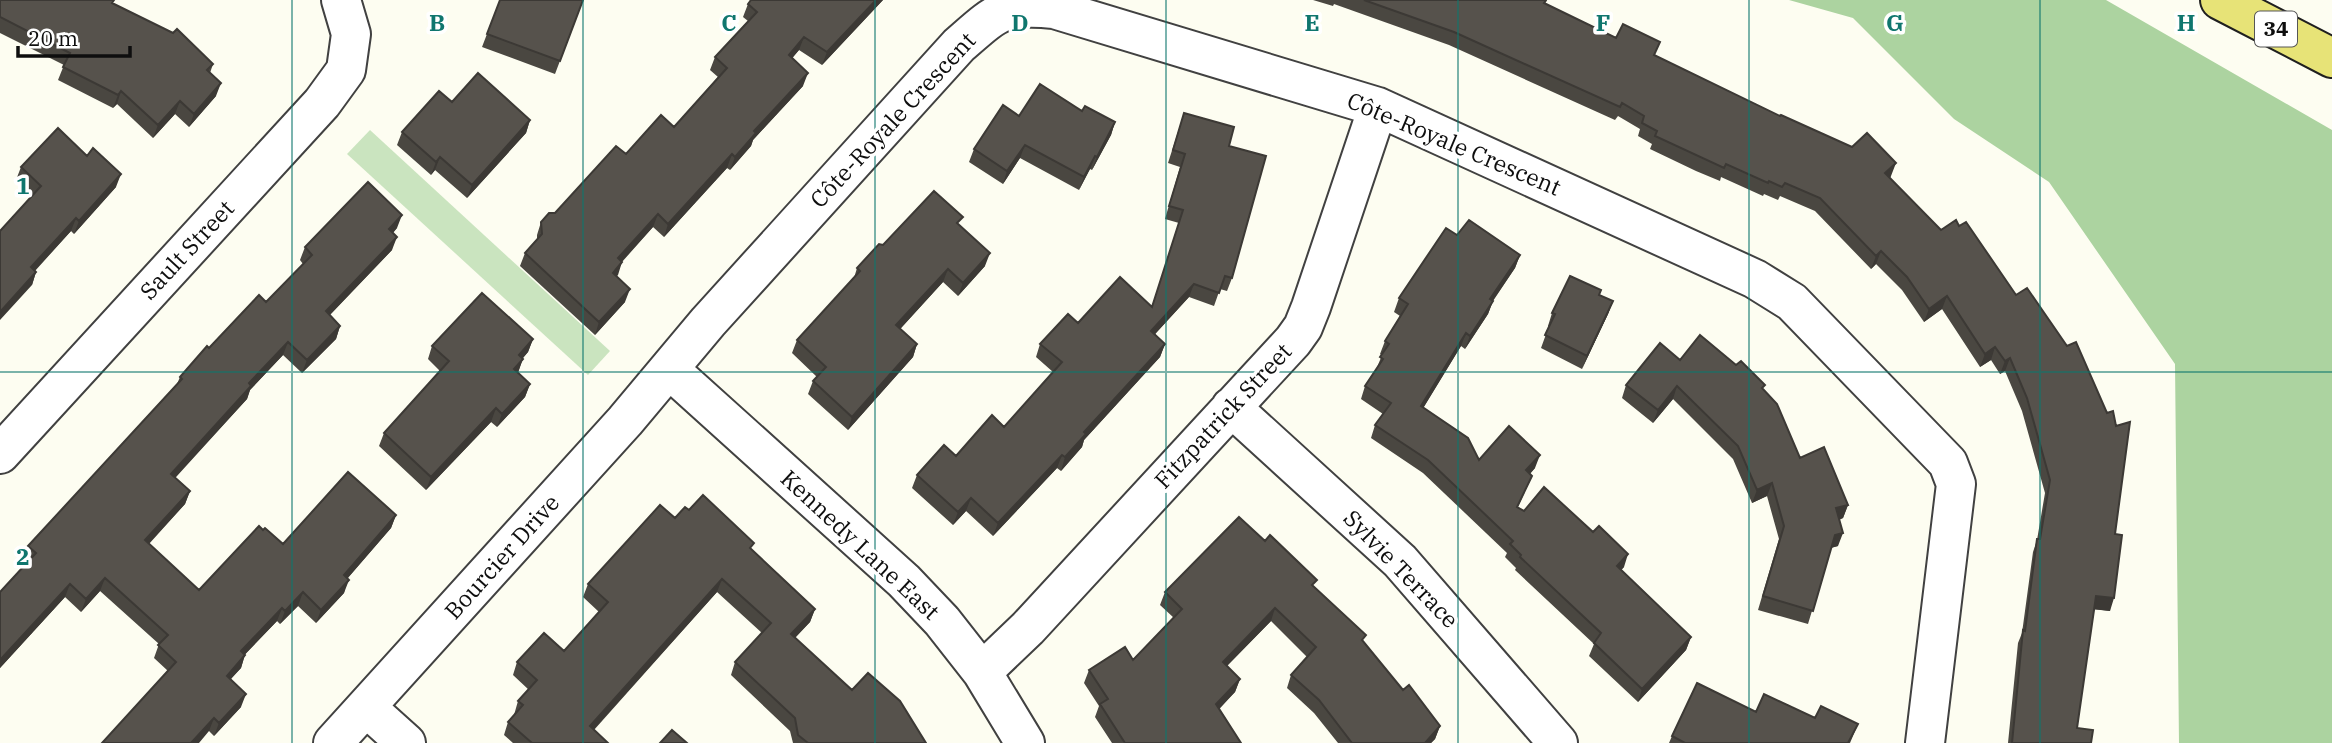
<svg xmlns="http://www.w3.org/2000/svg" width="2332" height="743" viewBox="0 0 2332 743" font-family="'IBM Plex Serif',serif">
<style>
.green{fill:#cae4bf}
.forest{fill:#acd3a0}
.lines{fill:none;stroke-linecap:round;stroke-linejoin:round}
.minor-casing{stroke:#414141;stroke-width:42}
.primary-casing{stroke:#1f1f1f;stroke-width:42}
.minor{stroke:#fff;stroke-width:38}
.primary{stroke:#e7e377;stroke-width:38}
.wall{fill:#4a4741}
.shaded-wall{fill:#3c3935}
.building{fill:#56524c;stroke:#3c3935;stroke-width:2}
.grid{fill:none;stroke:#0f766e;stroke-width:2;stroke-opacity:0.55}
.labels{text-anchor:middle;stroke-width:7;stroke-linejoin:round;paint-order:stroke}
.shield{fill:#fff;stroke:#565656;stroke-width:2}
.shield-label{font-size:21px;font-weight:bold;fill:#0e0e0e}
.street-label{font-size:23px;fill:#0e0e0e;stroke:#fff}
.grid-label{font-size:23px;text-anchor:middle;font-weight:bold;fill:#0f766e;stroke:#fff;stroke-width:7;stroke-linejoin:round;paint-order:stroke}
</style>
<rect width="100%" height="100%" fill="#fdfdf1"/>
<path class="green" d="M 370,130 L 610,351 L 588,375 L 347,154 Z"/>
<path class="forest" d="M 1789,0 L 2106,0 L 2332,130 L 2332,743 L 2179,743 L 2175,364 L 2049,182 L 1954,119 L 1853,18 Z"/>
<g class="lines">
<g class="minor-casing">
<path id="minor" d="M 669,369 L 904,581 L 942,621 L 982,672 L 1025,743
M 1231,407 L 1400,561 L 1558,743
M 0,454 L 322,103 L 346,70 L 351,34 L 341,0
M 982,672 L 1028,628 L 1293,341 L 1303,327 L 1311,307 L 1378,107
M 366,707 L 406,743
M 333,743 L 625,421 L 708,322 L 959,45 C 997,12 1002,4 1054,9 L 1378,107 L 1755,279 L 1792,302 L 1948,463 L 1956,484 L 1925,743"/>
</g>
<g class="primary-casing">
<path id="primary" d="M 2220,0 L 2332,58"/>
</g>
<use href="#minor" class="minor"/>
<use href="#primary" class="primary"/>
</g>
<path class="wall" d="M 0,0 L 112,3 L 213,64 L 210,73 L 216,96 L 189,127 L 175,114 L 153,138 L 117,104 L 113,108 L 58,80 L 64,65 L 0,33 Z
M 500,0 L 583,0 L 555,74 L 482,47 Z
M 751,0 L 883,0 L 822,65 L 799,50 L 792,58 L 803,86 L 753,140 L 751,146 L 730,170 L 727,168 L 664,237 L 653,227 L 622,262 L 616,276 L 625,302 L 595,335 L 520,266 L 525,253 L 537,240 L 537,235 L 541,222 L 555,213 L 626,154 L 674,127 L 718,77 L 710,70 L 715,57 L 748,21 L 743,17 L 748,4 Z
M 1313,0 L 1547,0 L 1545,4 L 1655,56 L 1891,176 L 1890,178 L 1941,230 L 2115,534 L 2110,611 L 2094,609 L 2077,728 L 2091,743 L 2008,743 L 2018,643 L 2022,633 L 2033,552 L 2037,540 L 2045,493 L 2022,411 L 2005,371 L 2000,374 L 1991,360 L 1980,367 L 1942,309 L 1924,322 L 1902,290 L 1876,264 L 1871,269 L 1815,211 L 1780,196 L 1778,200 L 1764,194 L 1763,196 L 1721,177 L 1720,181 L 1696,171 L 1650,149 L 1652,144 L 1638,136 L 1640,129 L 1618,116 L 1615,120 L 1449,45 L 1334,4 L 1333,6 Z
M 452,102 L 530,120 L 526,133 L 467,198 L 435,170 L 431,175 L 397,145 L 402,132 Z
M 1082,111 L 1115,122 L 1111,135 L 1092,170 L 1090,169 L 1079,190 L 1020,158 L 1003,184 L 969,162 L 974,149 L 1019,116 Z
M 1184,113 L 1229,146 L 1232,278 L 1227,291 L 1220,289 L 1214,306 L 1189,297 L 1155,334 L 1165,344 L 1160,357 L 1084,440 L 1082,447 L 1061,471 L 1057,468 L 993,536 L 966,511 L 953,525 L 912,488 L 917,475 L 956,456 L 1004,427 L 1053,372 L 1036,357 L 1040,344 L 1078,323 L 1152,306 L 1179,223 L 1165,219 L 1180,167 L 1168,163 Z
M 21,167 L 116,187 L 74,234 L 71,231 L 35,271 L 36,272 L 32,285 L 33,195 L 16,180 Z
M 960,225 L 985,266 L 958,296 L 943,282 L 900,329 L 917,344 L 913,357 L 848,430 L 808,394 L 813,381 L 817,377 L 792,353 L 797,340 L 854,278 L 857,268 L 883,245 Z
M 397,228 L 393,233 L 392,250 L 330,315 L 340,326 L 336,339 L 302,373 L 283,355 L 250,390 L 247,399 L 175,477 L 190,491 L 185,504 L 149,544 L 199,590 L 283,544 L 396,515 L 391,528 L 347,579 L 344,593 L 316,623 L 298,606 L 280,624 L 277,621 L 245,654 L 241,668 L 230,679 L 241,707 L 214,736 L 209,731 L 168,671 L 154,658 L 159,644 L 100,591 L 81,612 L 65,597 L 0,668 L 0,592 L 27,563 L 24,559 L 28,546 L 177,384 L 180,377 L 209,348 L 266,302 L 303,264 L 300,260 L 305,247 Z
M 1457,235 L 1520,255 L 1515,268 L 1493,301 L 1488,314 L 1465,349 L 1461,346 L 1423,408 L 1479,460 L 1535,468 L 1530,474 L 1532,476 L 1518,507 L 1624,567 L 1621,570 L 1691,637 L 1686,650 L 1638,702 L 1589,656 L 1594,644 L 1515,570 L 1516,568 L 1505,557 L 1507,553 L 1423,473 L 1371,438 L 1375,425 L 1383,414 L 1361,399 L 1365,386 L 1376,370 L 1382,355 L 1380,354 L 1385,341 L 1400,316 L 1394,312 L 1399,298 Z
M 1599,295 L 1613,301 L 1608,314 L 1582,369 L 1541,348 L 1549,326 L 1548,326 L 1552,313 Z
M 533,339 L 528,352 L 523,358 L 518,373 L 530,384 L 525,397 L 497,427 L 491,422 L 426,490 L 379,446 L 384,433 L 440,371 L 428,359 L 432,346 Z
M 1680,360 L 1763,390 L 1800,458 L 1848,505 L 1843,518 L 1839,520 L 1838,546 L 1831,548 L 1808,624 L 1758,610 L 1779,539 L 1767,496 L 1752,503 L 1733,459 L 1673,399 L 1653,423 L 1622,398 L 1626,385 Z
M 689,510 L 752,550 L 815,609 L 810,622 L 795,638 L 852,690 L 926,743 L 793,743 L 790,731 L 731,675 L 735,662 L 762,633 L 717,592 L 594,730 L 608,743 L 513,743 L 504,735 L 508,722 L 514,715 L 518,701 L 529,690 L 513,675 L 517,662 L 564,651 L 599,612 L 583,597 L 588,584 L 675,518 Z
M 1314,588 L 1363,642 L 1403,690 L 1440,726 L 1435,739 L 1431,743 L 1338,743 L 1314,713 L 1287,688 L 1291,675 L 1307,657 L 1271,621 L 1227,666 L 1240,679 L 1235,692 L 1219,708 L 1241,743 L 1112,743 L 1095,717 L 1099,706 L 1084,683 L 1089,670 L 1133,660 L 1174,618 L 1160,605 L 1165,592 Z
M 1756,712 L 1815,718 L 1858,724 L 1850,743 L 1669,743 L 1672,736 Z"/>
<path class="shaded-wall" d="M 876,0 L 883,0 L 822,65 L 827,52 Z
M 804,37 L 799,50 L 784,68 L 789,55 Z
M 808,73 L 803,86 L 753,140 L 751,146 L 730,170 L 735,157 L 754,131 Z
M 221,83 L 216,96 L 189,127 L 194,114 Z
M 121,91 L 117,104 L 113,108 L 118,95 Z
M 180,101 L 175,114 L 153,138 L 158,125 Z
M 530,120 L 526,133 L 467,198 L 472,185 Z
M 1115,122 L 1111,135 L 1092,170 L 1097,157 Z
M 1025,145 L 1020,158 L 1003,184 L 1007,171 Z
M 732,154 L 727,168 L 664,237 L 668,224 Z
M 1095,156 L 1090,169 L 1079,190 L 1084,177 Z
M 440,157 L 435,170 L 431,175 L 436,162 Z
M 1896,163 L 1891,176 L 1881,187 L 1885,173 Z
M 121,174 L 116,187 L 74,234 L 79,221 Z
M 658,214 L 653,227 L 613,271 L 618,258 Z
M 402,215 L 397,228 L 384,242 L 389,229 Z
M 76,218 L 71,231 L 26,280 L 31,267 Z
M 397,237 L 392,250 L 321,324 L 326,311 Z
M 1881,251 L 1876,264 L 1871,269 L 1876,256 Z
M 990,253 L 985,266 L 958,296 L 963,283 Z
M 1520,255 L 1515,268 L 1485,312 L 1490,299 Z
M 622,262 L 618,275 L 608,286 L 613,273 Z
M 948,269 L 943,282 L 892,338 L 896,325 Z
M 36,272 L 32,285 L 0,320 L 0,312 Z
M 1194,284 L 1189,297 L 1146,344 L 1151,331 Z
M 630,289 L 625,302 L 595,335 L 599,322 Z
M 1947,296 L 1942,309 L 1924,322 L 1929,309 Z
M 1493,301 L 1488,314 L 1465,349 L 1470,336 Z
M 1613,301 L 1608,314 L 1582,369 L 1587,356 Z
M 340,326 L 336,339 L 302,373 L 307,360 Z
M 1466,333 L 1461,346 L 1416,420 L 1421,406 Z
M 533,339 L 528,352 L 514,368 L 519,355 Z
M 288,342 L 283,355 L 250,390 L 247,399 L 167,487 L 171,474 L 249,383 Z
M 917,344 L 913,357 L 848,430 L 852,417 Z
M 1165,344 L 1160,357 L 1084,440 L 1082,447 L 1061,471 L 1065,457 L 1084,432 Z
M 1995,347 L 1991,360 L 1980,367 L 1985,354 Z
M 2010,358 L 2005,371 L 2000,374 L 2005,361 Z
M 523,359 L 518,372 L 509,382 L 514,369 Z
M 530,384 L 525,397 L 497,427 L 502,414 Z
M 1677,386 L 1673,399 L 1653,423 L 1658,410 Z
M 496,408 L 491,422 L 426,490 L 431,477 Z
M 1062,455 L 1057,468 L 993,536 L 998,523 Z
M 1540,455 L 1535,468 L 1521,483 L 1526,470 Z
M 1772,483 L 1767,496 L 1752,503 L 1757,490 Z
M 190,491 L 185,504 L 140,553 L 145,540 Z
M 971,498 L 966,511 L 953,525 L 958,512 Z
M 1848,505 L 1843,518 L 1831,522 L 1836,508 Z
M 396,515 L 391,528 L 339,588 L 344,575 Z
M 1843,533 L 1838,546 L 1830,548 L 1835,535 Z
M 1628,554 L 1624,567 L 1612,579 L 1617,566 Z
M 105,578 L 100,591 L 81,612 L 86,599 Z
M 722,579 L 717,592 L 585,739 L 590,726 Z
M 349,580 L 344,593 L 316,623 L 321,610 Z
M 70,584 L 65,597 L 0,668 L 0,660 Z
M 303,592 L 298,606 L 280,624 L 285,611 Z
M 2096,596 L 2114,598 L 2110,611 L 2091,609 Z
M 282,608 L 277,621 L 236,664 L 241,651 Z
M 1275,608 L 1271,621 L 1218,675 L 1223,662 Z
M 815,609 L 810,622 L 786,647 L 791,634 Z
M 1691,637 L 1686,650 L 1638,702 L 1642,689 Z
M 245,655 L 241,668 L 222,689 L 227,676 Z
M 1240,679 L 1235,692 L 1212,717 L 1216,704 Z
M 246,694 L 241,707 L 214,736 L 219,723 Z
M 214,718 L 209,731 L 199,743 L 191,743 Z
M 1440,726 L 1435,739 L 1431,743 L 1425,743 Z"/>
<path class="building" d="M 0,0 L 114,0 L 112,3 L 173,33 L 177,29 L 213,64 L 207,70 L 221,83 L 194,114 L 180,101 L 158,125 L 121,91 L 118,95 L 63,67 L 70,53 L 0,17 Z
M 500,0 L 583,0 L 560,61 L 487,34 Z
M 751,0 L 876,0 L 827,52 L 804,37 L 789,55 L 808,73 L 754,131 L 756,133 L 735,157 L 732,154 L 668,224 L 658,214 L 618,258 L 622,262 L 613,273 L 630,289 L 599,322 L 525,253 L 542,234 L 541,222 L 549,213 L 555,213 L 616,146 L 626,154 L 661,115 L 674,127 L 727,68 L 715,57 L 757,12 L 748,4 Z
M 1364,0 L 1546,0 L 1544,3 L 1616,38 L 1623,24 L 1660,42 L 1654,55 L 1780,116 L 1781,115 L 1852,147 L 1867,133 L 1896,163 L 1885,173 L 1941,230 L 1956,220 L 1959,226 L 1966,222 L 2016,295 L 2027,288 L 2067,346 L 2076,342 L 2107,413 L 2113,411 L 2116,426 L 2130,422 L 2115,534 L 2122,535 L 2114,598 L 2096,596 L 2077,728 L 2093,730 L 2091,743 L 2012,743 L 2023,630 L 2025,631 L 2037,539 L 2040,539 L 2050,480 L 2027,398 L 2010,358 L 2005,361 L 1995,347 L 1985,354 L 1947,296 L 1929,309 L 1907,277 L 1881,251 L 1876,256 L 1820,198 L 1785,183 L 1782,187 L 1769,181 L 1768,183 L 1726,164 L 1724,168 L 1655,136 L 1657,131 L 1642,123 L 1644,116 L 1622,103 L 1620,107 L 1454,32 Z
M 478,73 L 530,120 L 472,185 L 440,157 L 436,162 L 402,132 L 439,91 L 452,102 Z
M 1040,84 L 1082,111 L 1085,106 L 1115,122 L 1097,157 L 1095,156 L 1084,177 L 1025,145 L 1007,171 L 974,149 L 1003,105 L 1019,116 Z
M 1184,113 L 1234,127 L 1229,146 L 1266,156 L 1232,278 L 1225,276 L 1219,293 L 1194,284 L 1151,331 L 1165,344 L 1084,432 L 1086,434 L 1065,457 L 1062,455 L 998,523 L 971,498 L 958,512 L 917,475 L 944,445 L 956,456 L 992,415 L 1004,427 L 1062,362 L 1040,344 L 1068,314 L 1078,323 L 1120,277 L 1152,307 L 1183,210 L 1169,206 L 1185,154 L 1173,150 Z
M 58,128 L 87,156 L 93,148 L 121,174 L 79,221 L 76,218 L 31,267 L 36,272 L 0,312 L 0,231 L 41,186 L 21,167 Z
M 368,182 L 402,215 L 389,229 L 397,237 L 326,311 L 340,326 L 307,360 L 288,342 L 249,383 L 251,386 L 171,474 L 190,491 L 145,540 L 199,590 L 259,526 L 263,530 L 265,528 L 283,544 L 348,472 L 396,515 L 344,575 L 349,580 L 321,610 L 303,592 L 285,611 L 282,608 L 241,651 L 245,655 L 227,676 L 246,694 L 219,723 L 214,718 L 191,743 L 102,743 L 176,662 L 158,645 L 168,635 L 105,578 L 86,599 L 70,584 L 0,660 L 0,592 L 36,553 L 28,546 L 182,379 L 180,377 L 207,346 L 209,348 L 259,295 L 266,302 L 312,255 L 305,247 Z
M 934,191 L 963,217 L 957,223 L 990,253 L 963,283 L 948,269 L 896,325 L 917,344 L 852,417 L 813,381 L 826,367 L 797,340 L 860,271 L 857,268 L 879,244 L 883,245 Z
M 1469,220 L 1520,255 L 1490,299 L 1493,301 L 1470,336 L 1466,333 L 1421,406 L 1468,438 L 1479,460 L 1509,426 L 1540,455 L 1526,470 L 1532,476 L 1517,507 L 1524,511 L 1544,487 L 1593,532 L 1599,526 L 1628,554 L 1617,566 L 1691,637 L 1642,689 L 1594,643 L 1601,633 L 1520,557 L 1521,555 L 1510,544 L 1513,541 L 1428,460 L 1375,425 L 1391,403 L 1365,386 L 1383,359 L 1380,357 L 1389,344 L 1385,341 L 1408,304 L 1399,298 L 1446,228 L 1457,235 Z
M 1570,276 L 1601,290 L 1599,295 L 1613,301 L 1587,356 L 1545,335 L 1555,314 L 1552,313 Z
M 482,293 L 533,339 L 519,355 L 523,359 L 514,369 L 530,384 L 502,414 L 496,408 L 431,477 L 384,433 L 449,361 L 432,346 Z
M 1700,335 L 1736,365 L 1741,361 L 1765,385 L 1762,388 L 1777,404 L 1800,458 L 1824,447 L 1848,505 L 1836,508 L 1843,533 L 1835,535 L 1813,611 L 1763,596 L 1784,526 L 1772,483 L 1757,490 L 1738,446 L 1677,386 L 1658,410 L 1626,385 L 1660,343 L 1680,360 Z
M 703,495 L 754,543 L 750,548 L 815,609 L 791,634 L 852,690 L 868,673 L 900,701 L 926,743 L 808,743 L 798,735 L 795,718 L 735,662 L 771,623 L 722,579 L 590,726 L 608,743 L 532,743 L 508,722 L 523,705 L 518,701 L 537,680 L 517,662 L 544,633 L 564,651 L 608,602 L 588,584 L 660,505 L 675,518 L 685,507 L 689,510 Z
M 1239,517 L 1265,541 L 1270,535 L 1317,580 L 1312,585 L 1366,635 L 1362,640 L 1403,690 L 1409,685 L 1440,726 L 1425,743 L 1352,743 L 1319,700 L 1291,675 L 1316,647 L 1275,608 L 1223,662 L 1240,679 L 1216,704 L 1241,743 L 1125,743 L 1100,704 L 1108,699 L 1089,670 L 1125,647 L 1133,660 L 1182,609 L 1165,592 Z
M 1697,683 L 1756,712 L 1764,694 L 1815,718 L 1821,706 L 1858,724 L 1848,743 L 1685,743 L 1672,736 Z
M 672,730 L 687,743 L 660,743 Z"/>
<path class="grid" d="M 292,0 L 292,743M 583,0 L 583,743M 875,0 L 875,743M 1166,0 L 1166,743M 1458,0 L 1458,743M 1749,0 L 1749,743M 2040,0 L 2040,743M 0,372 L 2332,372"/>
<g class="labels">
<rect class="shield" x="2255" y="11.5" width="42" height="35" rx="5"/>
<g class="shield-label">
<text x="2276" y="36">34</text>
</g>
<g class="street-label">
<text transform="translate(893 120) rotate(-47)" y="8">Côte-Royale Crescent</text>
<text transform="translate(1454 144) rotate(23)" y="8">Côte-Royale Crescent</text>
<text transform="translate(187 250) rotate(-47)" y="8">Sault Street</text>
<text transform="translate(1223 416) rotate(-47)" y="8">Fitzpatrick Street</text>
<text transform="translate(860 545) rotate(43)" y="8">Kennedy Lane East</text>
<text transform="translate(502 557) rotate(-48)" y="8">Bourcier Drive</text>
<text transform="translate(1401 569) rotate(46)" y="8">Sylvie Terrace</text>
</g>
</g>
<g class="grid-label">
<text x="437" y="31">B</text>
<text x="729" y="31">C</text>
<text x="1020" y="31">D</text>
<text x="1312" y="31">E</text>
<text x="1603" y="31">F</text>
<text x="1895" y="31">G</text>
<text x="2186" y="31">H</text>
<text x="23" y="194">1</text>
<text x="23" y="565">2</text>
</g>
<path d="M18 46v10h112v-10" fill="none" stroke="#0e0e0e" stroke-width="3.5"/>
<text x="28" y="46" font-size="21" fill="#0e0e0e" stroke="#ffffff" stroke-width="5" paint-order="stroke">20 m</text>
</svg>
